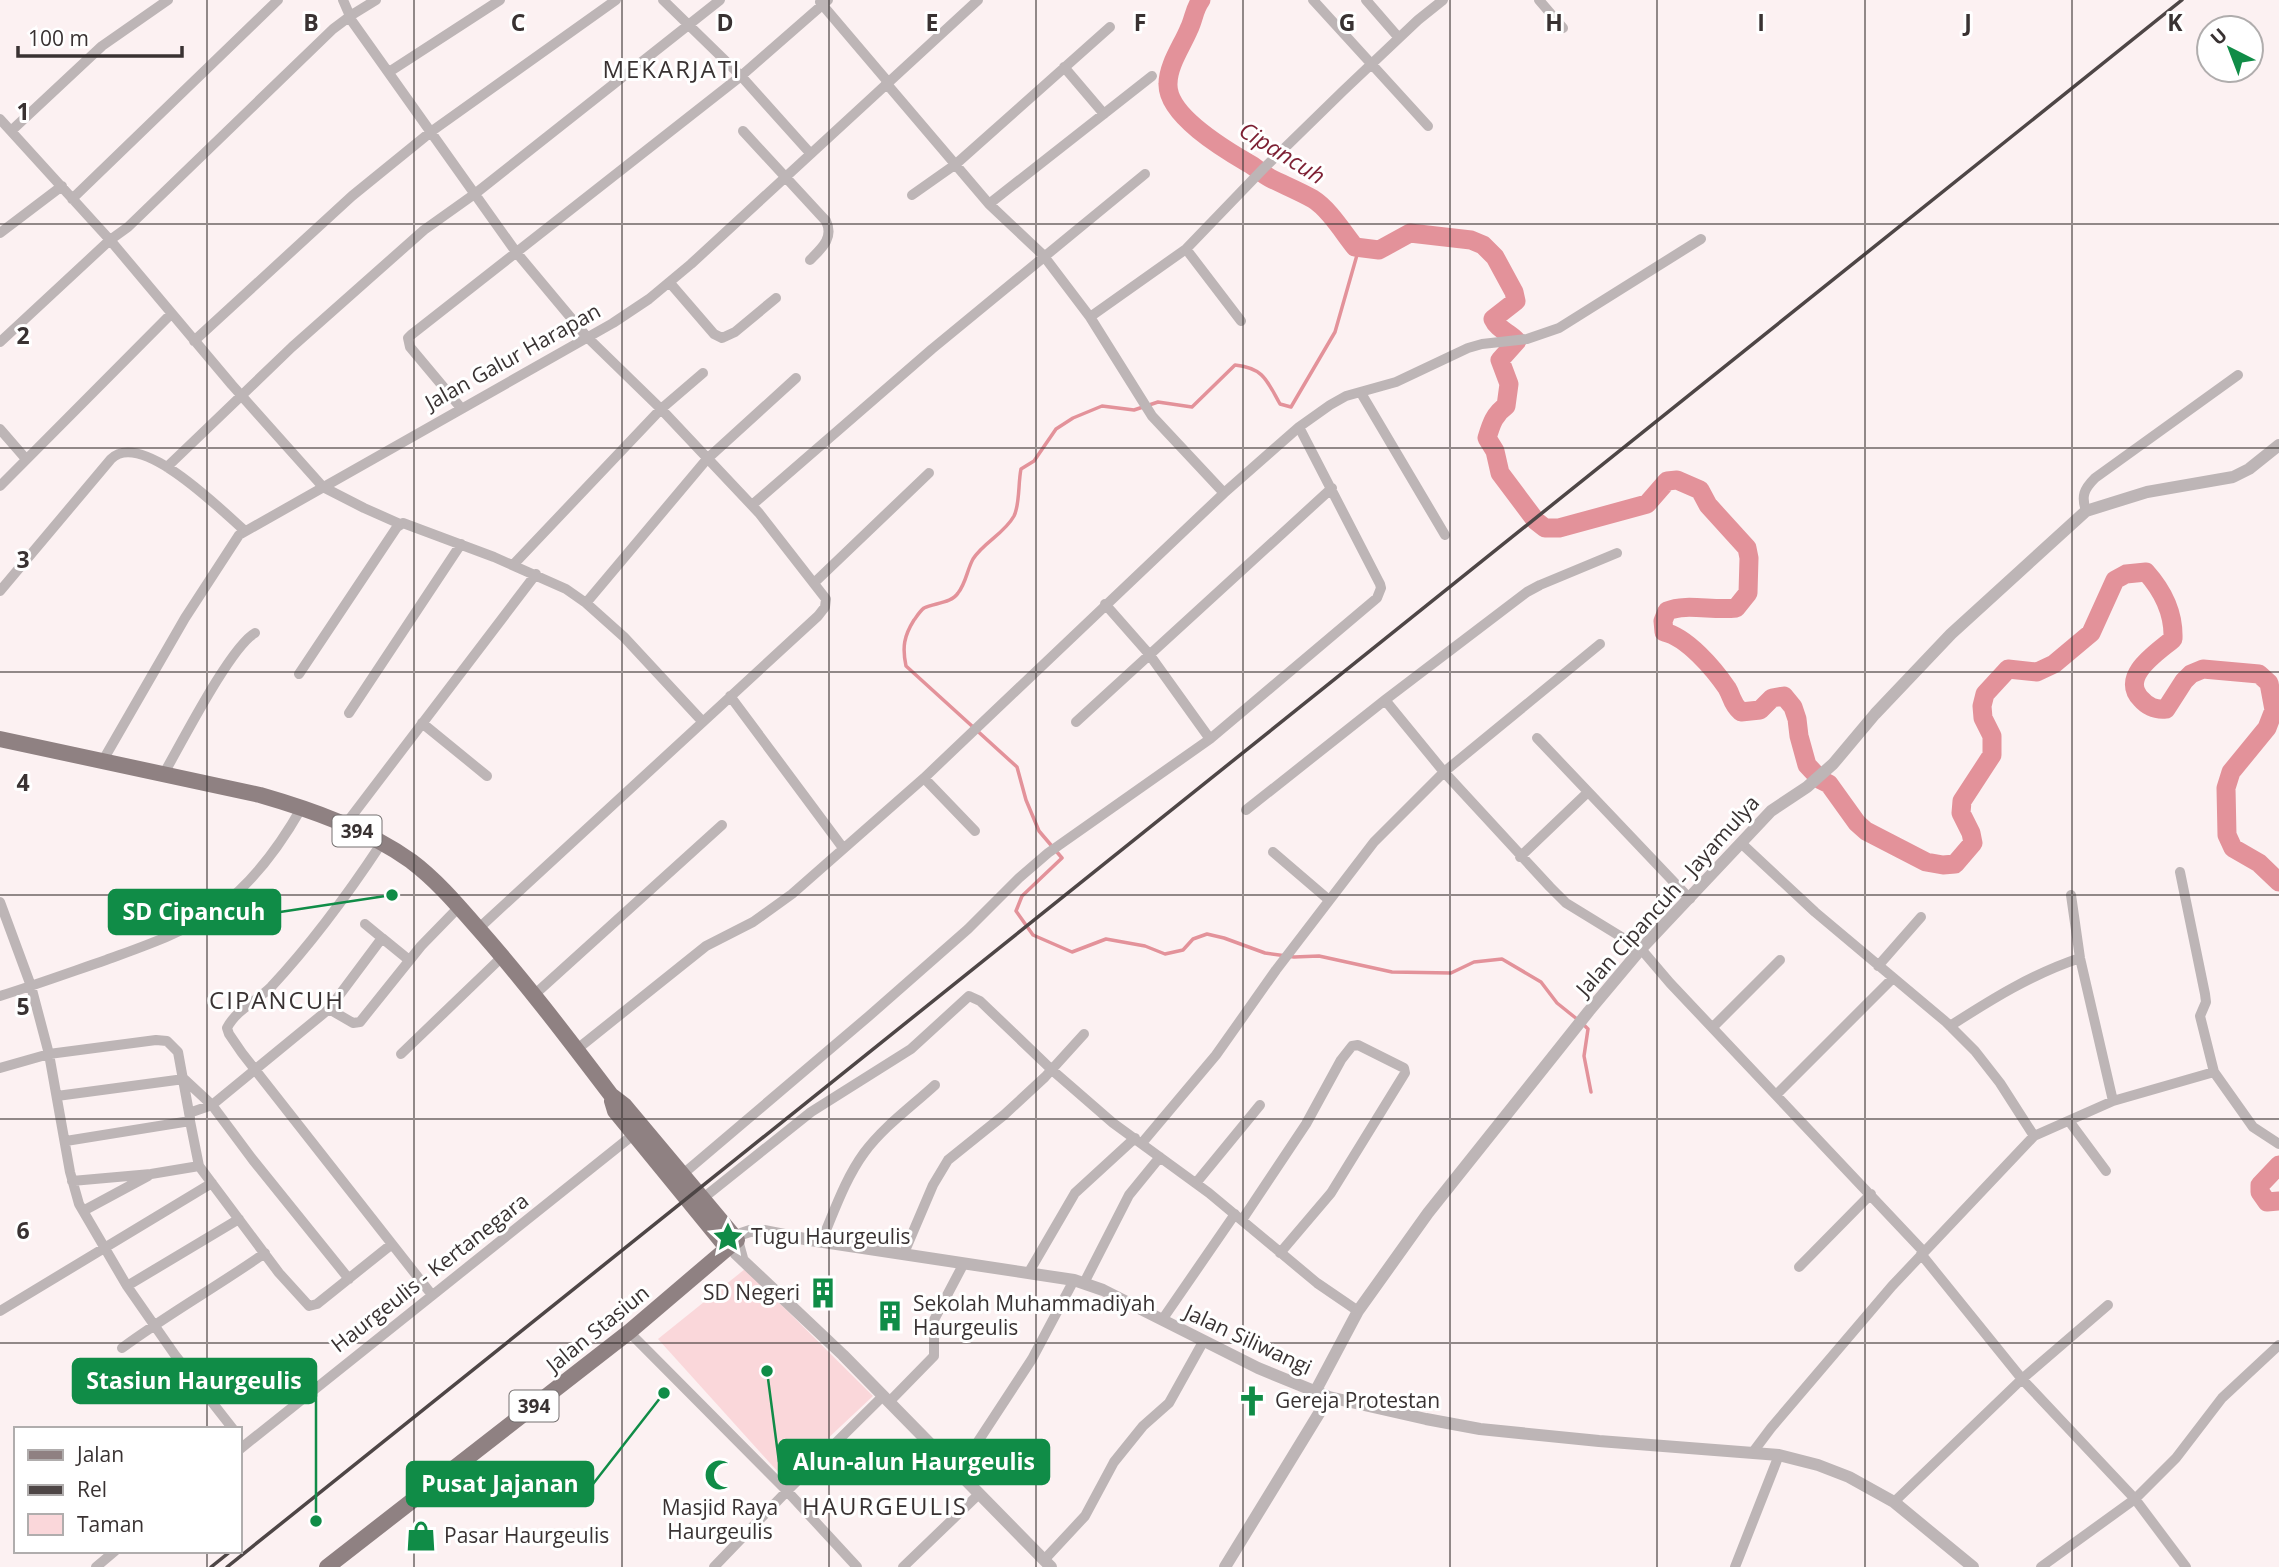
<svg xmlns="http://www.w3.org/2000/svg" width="2279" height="1567" viewBox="0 0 2279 1567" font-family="'Open Sans',sans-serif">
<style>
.green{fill:#fad7da}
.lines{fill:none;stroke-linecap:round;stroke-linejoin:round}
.stream{stroke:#e3929a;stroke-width:3.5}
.river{stroke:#e3929a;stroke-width:19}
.minor{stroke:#bdb5b6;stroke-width:10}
.tertiary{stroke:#bdb5b6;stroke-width:12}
.primary{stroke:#8f8182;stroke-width:16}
.rail{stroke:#4e4646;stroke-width:3.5}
.grid{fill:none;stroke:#393232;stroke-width:2;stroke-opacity:0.55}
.labels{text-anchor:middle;stroke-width:6;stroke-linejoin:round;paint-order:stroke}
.shield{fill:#fff;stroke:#747070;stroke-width:2}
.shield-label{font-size:19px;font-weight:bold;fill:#393232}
.street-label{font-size:21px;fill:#393232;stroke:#fff}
.poi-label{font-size:21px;fill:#393232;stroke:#fff;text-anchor:start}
.water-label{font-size:23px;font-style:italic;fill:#7d1f33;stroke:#fff}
.quarter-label{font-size:24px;letter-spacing:2px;fill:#393232;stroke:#fff}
.grid-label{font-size:23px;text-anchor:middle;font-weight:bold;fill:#393232;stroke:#fff;stroke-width:6;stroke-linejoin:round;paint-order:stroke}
.leader{fill:none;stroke:#108c47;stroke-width:2.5}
.callout-dot{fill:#108c47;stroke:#fff;stroke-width:2.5}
.callout{fill:#108c47;stroke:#108c47;stroke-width:2.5}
.callout-label{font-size:23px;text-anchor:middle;font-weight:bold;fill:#fff}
</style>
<rect width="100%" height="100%" fill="#fcf1f2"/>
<path class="green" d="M 745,1269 L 873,1396 L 790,1474 L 779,1473 L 658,1339 Z"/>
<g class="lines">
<path class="stream" d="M 1359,248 L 1335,332 L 1291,407 L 1280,404 C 1267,381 1264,368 1235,365 L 1192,407 L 1158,402 L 1134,410 L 1102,406 L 1073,418 L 1056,429 L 1034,461 L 1021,469 C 1018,483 1020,504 1014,516 C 1004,534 984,542 973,559 C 967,570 966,583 958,593 C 952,603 934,603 924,608 C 920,611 917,616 914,620 C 904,636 902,647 906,666 L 1017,767 L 1026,800 L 1039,831 L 1062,858 L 1022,896 L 1016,911 L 1033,935 L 1072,952 L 1106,939 L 1145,946 L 1165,954 L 1183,950 L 1193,939 L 1207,934 L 1224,938 L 1265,953 L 1294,957 L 1319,956 L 1392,972 L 1451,973 L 1474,962 L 1502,959 L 1541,982 L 1557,1003 L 1577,1019
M 1583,1024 L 1588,1029 L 1584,1056 L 1591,1092"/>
<path class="river" d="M 1201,0 C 1194,9 1194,19 1189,29 C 1182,46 1168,65 1168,84 C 1167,115 1224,149 1248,163 C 1256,167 1262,174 1270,178 C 1284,185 1299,191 1313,199 C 1329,209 1343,232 1355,247 L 1379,250 L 1410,233 L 1471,240 L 1483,245 L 1495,257 L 1514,292 L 1516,301 L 1493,319 C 1498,330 1509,332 1517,341 L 1500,360 L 1509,384 L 1506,406 C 1494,414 1491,425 1487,438 L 1495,451 L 1500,473 L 1536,521 L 1545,528 L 1559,528 L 1647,504 L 1667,481 L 1677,480 L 1700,490 L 1708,505 L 1747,548 L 1749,558 L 1748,593 L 1736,608 C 1713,611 1686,603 1667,611 L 1663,621 L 1664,632 C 1687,637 1714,669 1727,688 C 1733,698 1731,703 1741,712 L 1760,710 L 1772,698 L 1784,696 L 1793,707 L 1797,719 L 1799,736 L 1807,765 L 1821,780 L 1829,784 L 1857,823 L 1866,831 L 1926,862 L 1943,865 L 1955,864 L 1973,843 L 1971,833 L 1961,813 L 1962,801 L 1992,755 L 1992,736 L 1983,718 L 1982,706 L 1985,694 L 2008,669 L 2037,672 L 2054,664 L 2091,633 L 2115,580 L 2126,574 L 2146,572 C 2163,591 2174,613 2173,639 C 2158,652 2119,676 2141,699 C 2148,707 2155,710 2166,709 L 2184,681 L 2191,674 L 2203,669 L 2259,674 L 2269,683 L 2274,710 L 2267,728 L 2231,772 L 2226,788 L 2227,835 L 2233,848 L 2259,863 L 2279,882
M 2279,1165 L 2260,1185 L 2260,1192 L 2267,1202 L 2279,1201"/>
<path class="minor" d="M 343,0 L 350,16 L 349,17 L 516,252 L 587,337 L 661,409 L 759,513 L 826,599 L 825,607 L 818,616 L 478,929
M 663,0 L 741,76 L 810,153
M 1313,0 L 1428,126
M 1366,0 L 1399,38
M 1539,0 L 1563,28
M 820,2 L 888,82
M 350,16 L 376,0
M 1064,67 L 1104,114
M 389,72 L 500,0
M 886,83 L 989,204 L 1043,255 L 1090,317 L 1152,416 L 1224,493
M 0,119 L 110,240 L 128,227 L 333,29 L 349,17
M 11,131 L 102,46 L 168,0
M 743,131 L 826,221 C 834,238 822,248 810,260
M 912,195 L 956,164 L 1110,27
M 72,199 L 278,0
M 989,204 L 1152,76
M 0,233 L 62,186
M 1186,249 L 1241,321
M 670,283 L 714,334 L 722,338 L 735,332 L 776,298
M 1090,317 L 1186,249 L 1264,168 L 1343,91 L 1418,20 L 1443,0
M 194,341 L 352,196 L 432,131 L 616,0
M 0,342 L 110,240 L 232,385 L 323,487 L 364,508 L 400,524
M 1361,393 L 1445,535
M 461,408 L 410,347 L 408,338 L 411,335 L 741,76 L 828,0
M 1299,427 L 1330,405 L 1346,396 L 1396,382 L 1468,348 L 1482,344 L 1527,339 L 1559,328 L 1701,239
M 0,429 L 26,459
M 167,467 L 292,347 L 424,230 L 476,193 L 720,0
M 0,486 L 171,314
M 752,505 L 932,349 L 1145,174
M 2086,511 C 2081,496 2084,489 2095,478 L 2238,375
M 513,565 L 661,409 L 703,373
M 814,583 L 929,473
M 0,591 L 111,459 C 141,429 221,510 245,531
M 586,603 L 707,459 L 796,378
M 1105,604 L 1149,654 L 1210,739
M 299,674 L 397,527 L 403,523 L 494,557 L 566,589 L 586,603 L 624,637 L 702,721
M 730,696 L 843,848
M 1385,700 L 1444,772 L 1550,887 L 1566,903 L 1641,949 L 1670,983 L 1924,1252
M 349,713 L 461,544
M 1076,722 L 1332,488
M 422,723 L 487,776
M 1537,738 L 1690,899
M 102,762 L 185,618 L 239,535 L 613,323 L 649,299 L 691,264 L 978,0
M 163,775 C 180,746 230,647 255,633
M 924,778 L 975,831
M 1246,810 L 1385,700 L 1527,592 L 1540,585 L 1617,553
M 345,825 L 536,574
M 1741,843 L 1815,912 L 1946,1022 L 1975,1051 L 2000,1083 L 2034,1136
M 381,844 C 348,894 312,943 271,987 C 258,1000 236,1010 227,1028 L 229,1034 L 242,1053 L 432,1295
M 1273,852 L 1329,900
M 1520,857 L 1587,793
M 2180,872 L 2205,994 L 2206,1002 L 2200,1016 L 2214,1072 L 2253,1127 L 2279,1144
M 2071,895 L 2080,958 L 2113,1101
M 0,902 L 31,986 L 49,1054 L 70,1172 L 79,1204 L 127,1286 L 175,1355 L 233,1429
M 365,924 L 382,938
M 1878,966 L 1921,917
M 534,995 L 722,825
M 0,996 C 35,985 71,972 106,960 C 144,946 184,933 217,909 C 252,884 281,844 302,807
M 329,1009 L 382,938 L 409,960
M 1950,1026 C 1992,999 2032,974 2080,958
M 1713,1027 L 1780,960
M 576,1050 L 706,946 L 753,922 L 792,894 L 924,778 L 1224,493 L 1299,427 L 1380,584 L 1381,588 L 1377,598 L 1210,739 L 1048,853 L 1019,878 L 968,929 L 869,1016 L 683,1174
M 401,1054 L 503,956
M 0,1068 L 49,1054 L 156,1040 L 167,1041 L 178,1052 L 190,1118
M 1776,1095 L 1893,978
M 57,1096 L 184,1079 L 212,1105 L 253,1160 L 349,1279
M 189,1113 L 212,1105 L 329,1009 L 353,1023 L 360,1022 L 421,946 L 459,907
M 2069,1121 L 2106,1171
M 66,1141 L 190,1121 L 199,1166 L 279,1273 L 309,1306 L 317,1304 L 392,1244
M 1142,1143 L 1216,1055 L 1276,970 L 1374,842 L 1444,772 L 1600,644
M 72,1181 L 151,1174 L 199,1166
M 1196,1183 L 1260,1105
M 702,1199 L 811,1112 L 911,1049 L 969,996 L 980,1001 L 1052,1070 L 1113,1123 L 1209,1193 L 1317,1283 L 1358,1311
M 83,1211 L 148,1176
M 1242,1220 L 1306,1124 L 1341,1060 L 1352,1046 L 1358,1045 L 1404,1068 L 1405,1073 L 1331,1193 L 1280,1253
M 821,1242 C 834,1212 845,1179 864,1153 C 883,1127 911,1107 935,1085
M 904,1253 L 933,1185 L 948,1160 L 1004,1115 L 1045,1077 L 1084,1034
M 1921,1254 L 2022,1379 L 2135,1499 L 2186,1567
M 1799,1267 L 1871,1194
M 1029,1272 L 1075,1193 L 1135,1138
M 1084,1283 L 1129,1195 L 1160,1157
M 127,1286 L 239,1219
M 0,1311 L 212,1183
M 1162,1320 L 1235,1214
M 629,1332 L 787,1491 L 857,1567
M 122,1348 C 168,1314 218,1286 265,1253
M 889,1402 L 934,1356 L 934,1320 L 964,1263
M 240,1449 L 638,1131
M 1753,1452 L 1771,1428 L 1892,1286 L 2034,1136 L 2113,1101 L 2214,1072
M 958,1472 L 1032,1359 L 1074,1280
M 1894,1502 L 2022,1379 L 2108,1305
M 1044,1560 L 1085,1516 L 1114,1462 L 1143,1426 L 1169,1403 L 1203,1342
M 96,1567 L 115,1551
M 714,1567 L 787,1491 L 883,1396
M 903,1567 L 979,1494
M 1735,1567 L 1779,1455
M 2041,1567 L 2135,1499 L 2176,1458 L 2222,1398 L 2279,1345"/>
<path class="tertiary" d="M 736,1254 L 843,1355 L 1051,1567
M 742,1258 L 737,1240 L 741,1234 L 750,1231 L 764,1231 L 810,1240 L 1074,1280 L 1103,1290 L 1258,1368 L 1329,1397 L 1426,1419 L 1480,1429 L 1599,1441 L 1779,1455 L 1818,1465 L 1849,1477 L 1894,1502 L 1973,1567
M 1315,1392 L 1358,1311 L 1428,1213 L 1589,1011 L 1641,949 L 1771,811 L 1807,787 L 1833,764 L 1875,714 L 1951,634 L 2086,511 L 2147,492 L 2233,477 L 2249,469 L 2279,445
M 1225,1567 L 1329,1397"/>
<path class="primary" d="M 0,739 L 260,795 C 312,810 366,829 411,861 C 435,879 455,902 475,925 C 523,979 567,1037 611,1095 L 624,1105 L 737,1240 L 629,1332 L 327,1567
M 612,1101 L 615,1111 L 727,1248"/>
<path class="rail" d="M 211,1567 L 231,1551
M 227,1567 L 2182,0"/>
</g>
<path class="grid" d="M 207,0 L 207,1429M 414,0 L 414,1567M 622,0 L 622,1567M 829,0 L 829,1567M 1036,0 L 1036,1567M 1243,0 L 1243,1567M 1450,0 L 1450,1567M 1657,0 L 1657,1567M 1865,0 L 1865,1567M 2072,0 L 2072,1567M 0,224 L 2279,224M 0,448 L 2279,448M 0,672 L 2279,672M 0,895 L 2279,895M 0,1119 L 2279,1119M 0,1343 L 2279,1343M 207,1551 L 207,1567"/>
<defs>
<g id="sight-bare" transform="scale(2.415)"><path d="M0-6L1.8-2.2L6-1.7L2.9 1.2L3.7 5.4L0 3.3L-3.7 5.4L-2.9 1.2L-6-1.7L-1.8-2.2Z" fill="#108c47" stroke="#fff" stroke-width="2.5" paint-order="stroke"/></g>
<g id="building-bare" transform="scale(2.415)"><path d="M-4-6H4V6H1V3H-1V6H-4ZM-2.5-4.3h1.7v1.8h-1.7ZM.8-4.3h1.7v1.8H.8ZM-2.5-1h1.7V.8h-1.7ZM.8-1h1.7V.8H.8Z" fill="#108c47" stroke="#fff" stroke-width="2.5" paint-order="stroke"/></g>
<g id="church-bare" transform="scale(2.415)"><path d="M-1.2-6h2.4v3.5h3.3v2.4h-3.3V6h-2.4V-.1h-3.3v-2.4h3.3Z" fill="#108c47" stroke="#fff" stroke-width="2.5" paint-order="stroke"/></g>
<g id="mosque-bare" transform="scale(2.415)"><path d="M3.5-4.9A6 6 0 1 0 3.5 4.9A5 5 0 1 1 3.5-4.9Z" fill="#108c47" stroke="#fff" stroke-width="2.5" paint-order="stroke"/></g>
<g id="shop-bare" transform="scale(2.415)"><path d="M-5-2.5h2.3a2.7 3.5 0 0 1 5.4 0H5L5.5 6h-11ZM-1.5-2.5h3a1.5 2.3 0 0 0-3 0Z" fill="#108c47" stroke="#fff" stroke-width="2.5" paint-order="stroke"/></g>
</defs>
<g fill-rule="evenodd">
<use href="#sight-bare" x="728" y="1237"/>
<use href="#building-bare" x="823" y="1293"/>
<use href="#building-bare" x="890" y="1316"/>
<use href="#church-bare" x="1252" y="1401"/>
<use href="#mosque-bare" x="720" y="1475"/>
<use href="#shop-bare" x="421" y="1536"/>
</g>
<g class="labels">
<g class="shield">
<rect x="332.5" y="815.5" width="49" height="31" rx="5"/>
<rect x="509.5" y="1390.5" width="49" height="31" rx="5"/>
</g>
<g class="shield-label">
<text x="357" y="838">394</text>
<text x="534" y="1413">394</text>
</g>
<g class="street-label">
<text transform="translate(513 357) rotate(-29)" y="7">Jalan Galur Harapan</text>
<text transform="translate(1668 896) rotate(-48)" y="7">Jalan Cipancuh - Jayamulya</text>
<text transform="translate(430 1273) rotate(-38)" y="7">Haurgeulis - Kertanegara</text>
<text transform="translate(598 1329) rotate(-39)" y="7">Jalan Stasiun</text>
<text transform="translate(1248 1340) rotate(25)" y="7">Jalan Siliwangi</text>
</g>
<g class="poi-label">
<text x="751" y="1244">Tugu Haurgeulis</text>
<text x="800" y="1300" text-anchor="end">SD Negeri</text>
<text x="913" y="1311">Sekolah Muhammadiyah<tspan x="913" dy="24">Haurgeulis</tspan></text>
<text x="1275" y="1408">Gereja Protestan</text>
<text x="720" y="1515" text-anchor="middle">Masjid Raya<tspan x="720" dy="24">Haurgeulis</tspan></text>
<text x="444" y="1543">Pasar Haurgeulis</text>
</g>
<g class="water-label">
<text transform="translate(1282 153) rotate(32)" y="8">Cipancuh</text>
</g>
<g class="quarter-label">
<text x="672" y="78">MEKARJATI</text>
<text x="277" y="1009">CIPANCUH</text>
<text x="885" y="1515">HAURGEULIS</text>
</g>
</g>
<g class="grid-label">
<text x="311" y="31">B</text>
<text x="518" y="31">C</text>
<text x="725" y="31">D</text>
<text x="932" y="31">E</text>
<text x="1140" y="31">F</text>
<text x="1347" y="31">G</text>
<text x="1554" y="31">H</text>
<text x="1761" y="31">I</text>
<text x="1968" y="31">J</text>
<text x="2175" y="31">K</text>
<text x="23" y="120">1</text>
<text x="23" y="344">2</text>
<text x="23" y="568">3</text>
<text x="23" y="791">4</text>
<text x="23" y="1015">5</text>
<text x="23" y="1239">6</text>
</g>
<path class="leader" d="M392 895L280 912M316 1521L316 1381M767 1371L779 1462M664 1393L593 1484"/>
<g class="callout-dot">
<circle cx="392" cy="895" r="7"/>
<circle cx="316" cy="1521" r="7"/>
<circle cx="767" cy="1371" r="7"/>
<circle cx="664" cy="1393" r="7"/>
</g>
<g class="callout">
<rect x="109" y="890" width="171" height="44" rx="7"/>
<rect x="73" y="1359" width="243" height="44" rx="7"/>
<rect x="779" y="1440" width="270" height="44" rx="7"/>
<rect x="407" y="1462" width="186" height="44" rx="7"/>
</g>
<g class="callout-label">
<text x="194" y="920">SD Cipancuh</text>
<text x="194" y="1389">Stasiun Haurgeulis</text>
<text x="914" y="1470">Alun-alun Haurgeulis</text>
<text x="500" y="1492">Pusat Jajanan</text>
</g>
<rect x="14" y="1427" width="228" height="126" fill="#ffffff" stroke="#b0adad" stroke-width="2"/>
<rect x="28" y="1450" width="35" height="10" fill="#8f8182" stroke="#b0adad" stroke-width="2"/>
<text x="77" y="1462" font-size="21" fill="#393232">Jalan</text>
<rect x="28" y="1485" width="35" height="10" fill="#4e4646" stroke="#b0adad" stroke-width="2"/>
<text x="77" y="1497" font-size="21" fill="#393232">Rel</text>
<rect x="28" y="1514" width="35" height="21" fill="#fad7da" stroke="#b0adad" stroke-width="2"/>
<text x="77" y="1532" font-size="21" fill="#393232">Taman</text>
<g transform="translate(2230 49) rotate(318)"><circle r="33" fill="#ffffff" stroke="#b0adad" stroke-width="2"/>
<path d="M0-5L12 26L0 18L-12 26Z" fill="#108c47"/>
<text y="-10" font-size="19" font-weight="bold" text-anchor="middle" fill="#393232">U</text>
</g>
<path d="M18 46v10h164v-10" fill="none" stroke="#393232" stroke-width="3.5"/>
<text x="28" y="46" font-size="21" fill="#393232" stroke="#ffffff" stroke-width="5" paint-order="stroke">100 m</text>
</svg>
